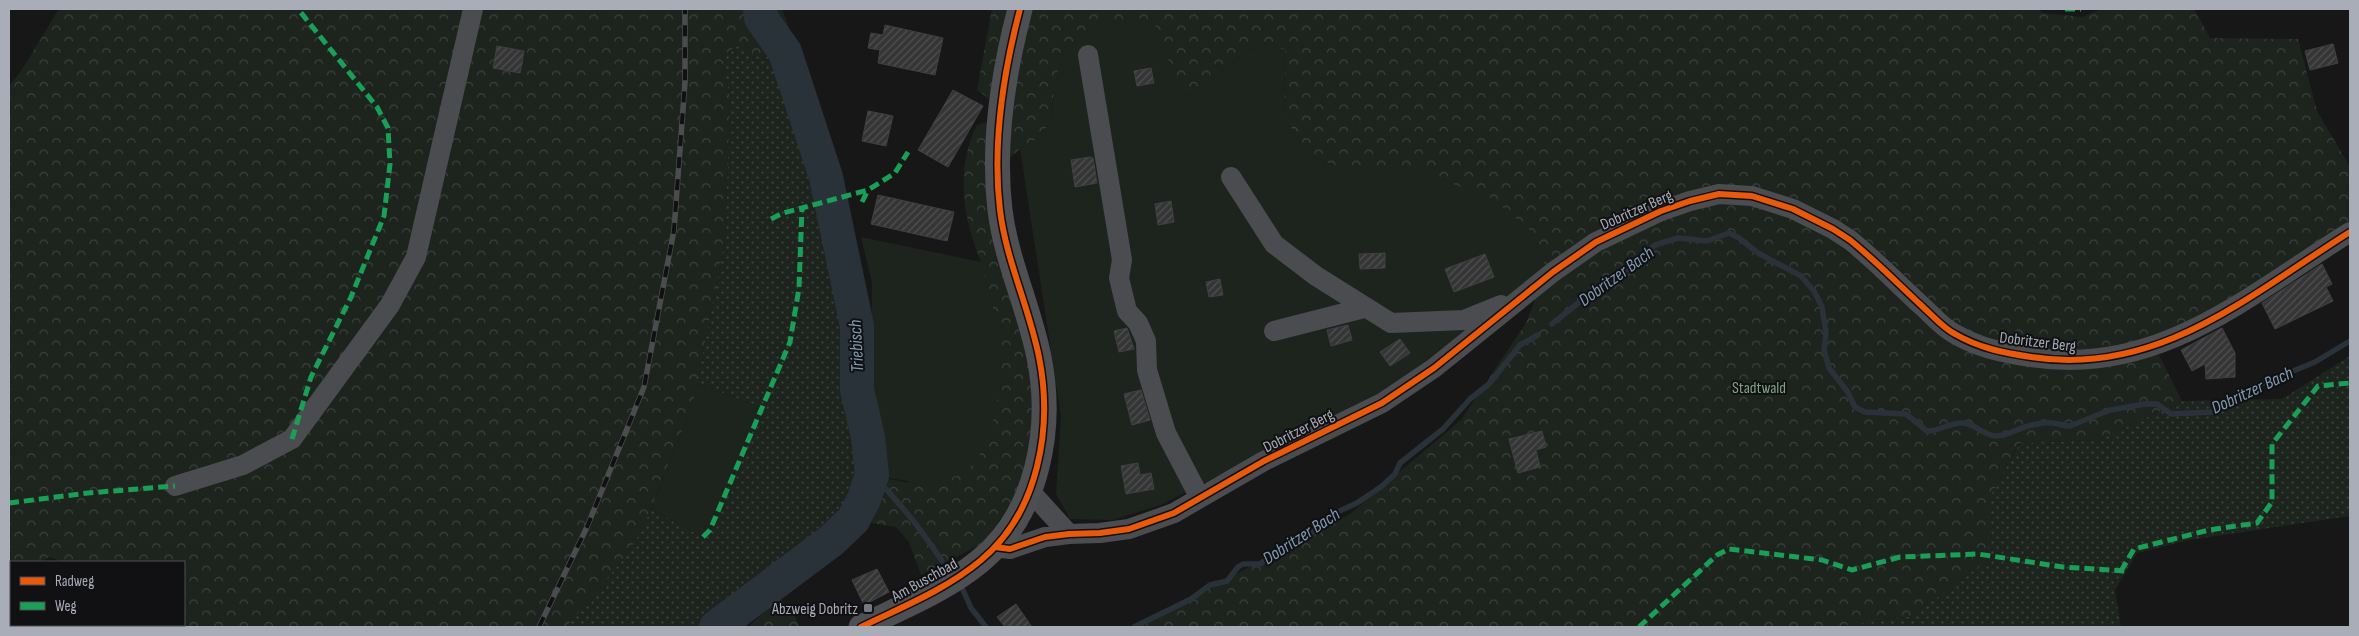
<svg xmlns="http://www.w3.org/2000/svg" width="2359" height="636" viewBox="0 0 2359 636" font-family="'Sofia Sans Condensed',sans-serif">
<style>
.industrial{fill:url(#industrial-grid)}
.grass{fill:url(#grass-dots)}
.forest{fill:url(#forest-crowns)}
.green{fill:#1d241e}
.lines{fill:none;stroke-linecap:round;stroke-linejoin:round}
.stream{stroke:#2a3239;stroke-width:5.5}
.river{stroke:#2a3239;stroke-width:34}
.building{fill:url(#building-hatch);stroke:#3f4043}
.minor{stroke:#4b4c50;stroke-width:20}
.major{stroke:#4d4f52;stroke-width:25}
.rail-casing{stroke:#4b4c4f;stroke-width:5.5}
.rail{stroke:#111113;stroke-width:4;stroke-dasharray:11;stroke-linecap:butt}
.quiet{stroke:#1a9f57;stroke-width:5;stroke-dasharray:10 5;stroke-linecap:butt}
.cycleway-casing{stroke:#111113;stroke-width:9}
.cycleway{stroke:#e8590c;stroke-width:6}
.poi-dot{fill:#757880;stroke:#111113;stroke-width:2}
.labels{text-anchor:middle;stroke-width:4;stroke-linejoin:round;paint-order:stroke}
.street-label{font-size:16px;fill:#a8adb8;stroke:#111113}
.park-label{font-size:16px;fill:#7fa381;stroke:#111113}
.poi-label{font-size:16px;fill:#a8adb8;stroke:#111113;text-anchor:end}
.water-label{font-size:18px;font-style:italic;fill:#7f9bb3;stroke:#111113}
</style>
<defs>
<pattern id="industrial-grid" width="8" height="8" patternUnits="userSpaceOnUse" patternTransform="scale(1.25)"><rect width="8" height="8" fill="#212123"/><path d="M0 4h8M4 0v8" fill="none" stroke="#3e3f41"/></pattern>
<pattern id="grass-dots" width="8" height="8" patternUnits="userSpaceOnUse" patternTransform="scale(1.25)"><rect width="8" height="8" fill="#1d241e"/><path d="M2 2h.1M6 6h.1" fill="none" stroke="#3b413d" stroke-width="1.8" stroke-linecap="round"/></pattern>
<pattern id="forest-crowns" width="20" height="18" patternUnits="userSpaceOnUse" patternTransform="scale(1.25)"><rect width="20" height="18" fill="#1d241e"/><path d="M2 6a3 3 0 1 1 6 0M12 15a3 3 0 1 1 6 0" fill="none" stroke="#3b413d"/></pattern>
<pattern id="building-hatch" width="6" height="6" patternUnits="userSpaceOnUse" patternTransform="scale(1.25)"><rect width="6" height="6" fill="#353536"/><path d="M-1 1l2-2M0 6l6-6M5 7l2-2" fill="none" stroke="#4f5051"/></pattern>
</defs>
<rect width="100%" height="100%" fill="#171717"/>
<path class="industrial" d="M 11,577 L 11,625 L 115,625 L 116,627 L 9,627 L 9,578 Z"/>
<path class="grass" d="M 738,45 L 762,58 L 785,52 L 826,177 L 857,326 L 857,390 L 871,456 L 872,475 L 864,499 L 853,520 L 831,541 L 716,627 L 566,627 C 596,588 632,556 651,509 L 703,537 L 710,530 L 762,408 L 697,383 L 725,240 L 730,99 L 722,56 Z
M 2350,356 L 2350,516 L 2189,540 L 2137,553 L 2115,590 L 2121,627 L 1834,627 L 1912,616 L 1987,560 L 1988,499 L 2020,443 L 2098,440 L 2182,401 L 2282,399 Z"/>
<path class="forest" d="M 59,9 L 782,9 L 792,37 L 785,52 L 762,58 L 738,45 L 722,56 L 730,98 L 725,240 L 693,404 L 642,531 L 616,568 L 566,627 L 116,627 L 115,625 L 184,625 L 184,562 L 63,562 L 50,557 L 39,562 L 11,562 L 11,577 L 9,578 L 9,86 L 21,71 Z
M 992,9 L 2037,9 L 2043,13 L 2082,17 L 2102,9 L 2194,9 L 2210,38 L 2298,39 L 2317,111 L 2350,167 L 2350,223 L 2185,326 L 2155,347 L 2182,401 L 2098,440 L 2019,443 L 1989,499 L 1988,560 L 1912,616 L 1834,627 L 1136,627 L 1350,514 L 1461,420 L 1526,323 L 1547,270 L 1418,171 L 1345,171 L 1307,154 L 1284,117 L 1285,50 L 1267,44 L 1250,49 L 1194,95 L 1178,93 L 1159,30 L 1054,92 L 1050,123 L 1036,140 L 1020,149 L 996,170 L 1001,108 L 977,90 Z
M 995,120 L 1032,364 L 1035,429 L 1017,494 L 985,542 L 921,575 L 909,542 L 896,527 L 853,520 L 864,499 L 872,475 L 908,483 L 981,262 C 963,219 955,168 977,125 Z
M 780,598 L 794,615 L 800,627 L 748,627 Z"/>
<path class="green" d="M 1144,18 L 1159,29 L 1178,93 L 1194,95 L 1250,49 L 1267,44 L 1285,50 L 1284,117 L 1307,154 L 1345,171 L 1418,171 L 1491,198 L 1529,229 L 1546,267 L 1430,360 L 1382,392 L 1161,505 L 1112,520 L 1070,519 L 1056,494 L 1061,416 L 1020,149 L 1036,140 L 1050,123 L 1059,62 L 1084,33 L 1109,23 Z
M 861,237 L 981,262 C 989,293 1000,326 1001,359 C 1001,388 993,447 970,467 C 948,486 913,484 886,477 L 886,457 L 879,439 L 872,391 L 872,283 Z
M 697,383 L 762,408 L 710,530 L 703,537 L 651,509 L 693,404 Z"/>
<g class="lines">
<path class="stream" d="M 1552,324 L 1588,295 L 1628,269 L 1655,245 L 1678,238 L 1707,241 L 1729,233 L 1739,238 L 1758,253 L 1801,276 L 1814,291 L 1822,307 L 1826,332 L 1824,350 L 1829,368 L 1847,391 L 1855,407 L 1865,412 L 1906,414 L 1927,431 C 1939,431 1948,424 1960,423 C 1974,422 1982,435 1996,436 C 2010,436 2019,427 2032,425 C 2038,424 2045,422 2051,423 C 2058,423 2063,426 2070,426 L 2110,410 L 2145,404 L 2157,404 L 2171,414 L 2213,412 L 2254,387 L 2315,362 L 2350,341
M 872,475 C 899,501 921,529 942,561
M 963,590 L 971,608 L 986,627
M 1134,627 L 1191,599 L 1210,585 L 1227,581 L 1238,567 L 1243,564 L 1260,564 L 1289,542 L 1317,530 L 1335,513 L 1357,503 L 1382,486 L 1395,474 L 1400,463 L 1443,429 L 1470,399 L 1489,384 L 1520,345 L 1538,335"/>
<path class="river" d="M 716,627 L 831,541 L 853,520 L 864,499 L 872,475 L 868,437 L 857,390 L 857,326 L 826,177 L 785,52 L 761,18 L 760,9"/>
</g>
<path class="building" d="M 885,25 L 943,38 L 935,75 L 878,63 L 880,50 L 868,48 L 871,33 L 883,35 Z
M 2333,44 L 2338,63 L 2310,70 L 2305,51 Z
M 497,46 L 524,51 L 520,73 L 493,68 Z
M 1151,68 L 1154,83 L 1137,86 L 1134,71 Z
M 953,90 L 983,106 L 948,167 L 918,150 Z
M 868,111 L 893,116 L 886,146 L 862,141 Z
M 1090,157 L 1093,158 L 1097,183 L 1075,187 L 1071,160 Z
M 878,195 L 954,212 L 947,241 L 871,224 Z
M 1171,201 L 1174,222 L 1158,225 L 1155,204 Z
M 1385,253 L 1385,268 L 1360,269 L 1359,254 Z
M 1485,254 L 1494,277 L 1454,292 L 1445,269 Z
M 2322,264 L 2332,284 L 2326,287 L 2333,301 L 2275,329 L 2262,303 Z
M 1220,279 L 1223,295 L 1209,297 L 1206,282 Z
M 1348,325 L 1352,340 L 1331,346 L 1327,330 Z
M 1127,328 L 1134,349 L 1119,352 L 1114,331 Z
M 2222,328 L 2235,353 L 2235,377 L 2206,379 L 2205,364 L 2192,371 L 2181,350 Z
M 1400,339 L 1410,353 L 1390,366 L 1380,352 Z
M 1141,390 L 1150,420 L 1132,425 L 1124,394 Z
M 1542,431 L 1546,447 L 1536,450 L 1540,467 L 1518,473 L 1509,439 Z
M 1138,463 L 1140,475 L 1151,473 L 1154,489 L 1126,494 L 1121,466 Z
M 877,569 L 889,592 L 864,605 L 852,580 Z
M 1016,604 L 1032,627 L 1005,627 L 997,617 Z"/>
<g class="lines">
<path class="minor" d="M 1088,55 L 1122,260 L 1119,278 L 1127,311 L 1138,323 L 1146,341 L 1147,370 L 1166,433 L 1200,498
M 1231,177 L 1274,244 L 1316,276 L 1391,323 L 1464,320 L 1501,305
M 1274,331 L 1364,308
M 175,486 L 243,465 L 292,439 L 390,305 L 416,257 L 473,9
M 1029,490 L 1069,534
M 995,547 L 1010,549 L 1045,537 L 1069,534 L 1100,533 L 1129,529 L 1174,513 L 1264,461 L 1382,403 L 1434,368 L 1553,272 L 1596,242 L 1661,211 L 1690,201 L 1719,194 L 1752,196 L 1793,209 L 1833,229 L 1850,240 C 1876,261 1899,285 1923,307 C 1933,316 1943,328 1955,334 C 1979,348 2004,353 2031,357 C 2158,377 2249,295 2350,232"/>
<path class="major" d="M 861,627 C 902,607 945,590 980,561 C 1039,513 1053,427 1039,357 C 1029,307 1006,260 1000,210 C 992,143 1003,74 1020,9"/>
<g class="rail-casing">
<path id="rail" d="M 539,627 L 587,527 L 644,387 L 674,230 L 685,82 L 685,9"/>
</g>
<use href="#rail" class="rail"/>
<path class="quiet" d="M 2065,9 L 2081,9
M 862,202 L 868,190
M 771,219 L 783,213 L 802,208
M 292,439 L 311,377 L 351,297 L 384,216 L 390,164 L 388,128 L 377,107 L 298,9
M 9,503 L 88,493 L 175,486
M 703,537 L 710,530 L 790,342 L 799,288 L 802,208 L 868,190 L 895,173 L 908,152
M 2121,571 L 2134,549 L 2209,530 L 2257,523 L 2272,502 L 2272,444 L 2318,386 L 2350,383
M 1639,627 L 1717,555 L 1729,549 L 1822,560 L 1852,570 L 1900,557 L 1978,554 L 2063,567 L 2126,571"/>
<g class="cycleway-casing">
<path id="cycleway" d="M 995,547 L 1010,549 L 1045,537 L 1069,534 L 1100,533 L 1129,529 L 1174,513 L 1264,461 L 1382,403 L 1434,368 L 1553,272 L 1596,242 L 1661,211 L 1690,201 L 1719,194 L 1752,196 L 1793,209 L 1833,229 L 1850,240 C 1876,261 1899,285 1923,307 C 1933,316 1943,328 1955,334 C 1979,348 2004,353 2031,357 C 2158,377 2249,295 2350,232
M 861,627 C 902,607 945,590 980,561 C 1039,513 1053,427 1039,357 C 1029,307 1006,260 1000,210 C 992,143 1003,74 1020,9"/>
</g>
<use href="#cycleway" class="cycleway"/>
</g>
<rect class="poi-dot" x="863" y="603" width="10" height="10" rx="2.5"/>
<g class="labels">
<g class="street-label">
<text transform="translate(1636 209) rotate(-24)" y="6">Dobritzer Berg</text>
<text transform="translate(2038 341) rotate(7)" y="6">Dobritzer Berg</text>
<text transform="translate(1298 430) rotate(-27)" y="6">Dobritzer Berg</text>
<text transform="translate(924 579) rotate(-29)" y="6">Am Buschbad</text>
</g>
<g class="park-label">
<text x="1759" y="393">Stadtwald</text>
</g>
<g class="poi-label">
<text x="858" y="614">Abzweig Dobritz</text>
</g>
<g class="water-label">
<text transform="translate(1616 276) rotate(-36)" y="6">Dobritzer Bach</text>
<text transform="translate(856 346) rotate(-93)" y="6">Triebisch</text>
<text transform="translate(2252 390) rotate(-25)" y="6">Dobritzer Bach</text>
<text transform="translate(1301 536) rotate(-33)" y="6">Dobritzer Bach</text>
</g>
</g>
<rect width="2359" height="636" fill="none" stroke="#a8adb8" stroke-width="20"/>
<rect x="10" y="561" width="175" height="65" fill="#111113" stroke="#4d4f55"/>
<rect x="20" y="577" width="25" height="8" fill="#e8590c" stroke="#4d4f55"/>
<text x="55" y="586" font-size="15" fill="#a8adb8">Radweg</text>
<rect x="20" y="602" width="25" height="8" fill="#1a9f57" stroke="#4d4f55"/>
<text x="55" y="611" font-size="15" fill="#a8adb8">Weg</text>
</svg>
